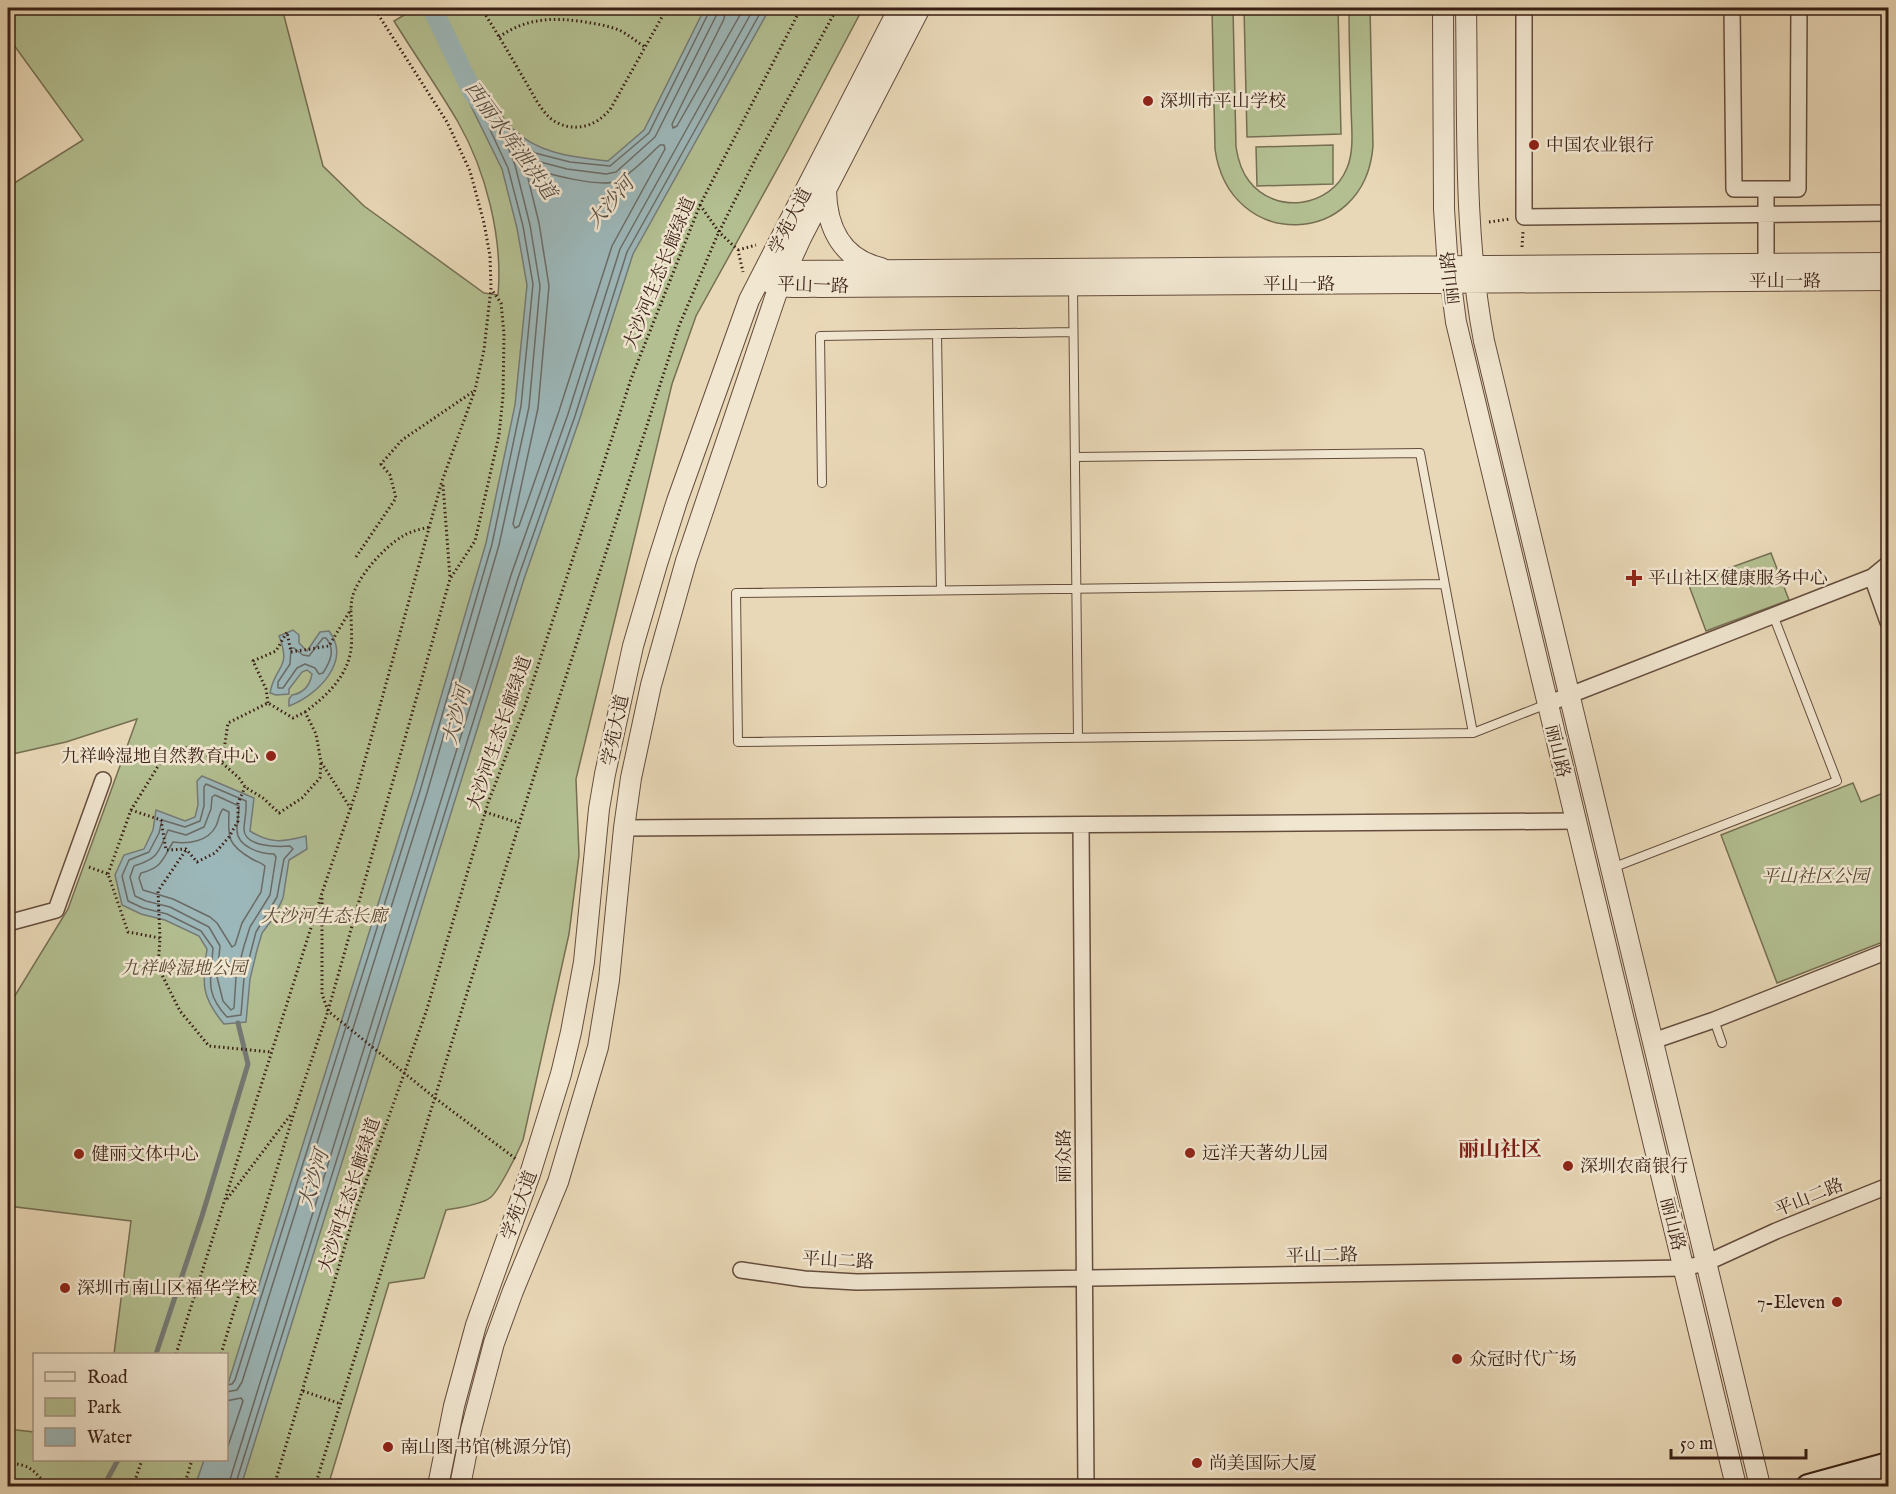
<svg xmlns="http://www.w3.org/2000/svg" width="1896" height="1494" viewBox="0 0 1896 1494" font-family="'IM FELL English','Noto Serif SC',serif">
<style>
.green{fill:#b3bf91;stroke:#766f53;stroke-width:1.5}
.water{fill:#9cb7b9;stroke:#747a77;stroke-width:1.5}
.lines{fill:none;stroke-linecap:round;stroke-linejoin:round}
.shore{stroke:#6a6b67;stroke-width:1.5}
.stream{stroke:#747a77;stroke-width:5}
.canal{stroke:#9cb7b9;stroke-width:20}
.service-casing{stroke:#654d3e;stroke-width:10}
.minor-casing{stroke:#654d3e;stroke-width:18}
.tertiary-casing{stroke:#654d3e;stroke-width:22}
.secondary-casing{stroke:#391f15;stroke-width:26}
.path{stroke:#391f15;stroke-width:3;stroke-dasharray:1.5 3;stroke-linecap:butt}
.service{stroke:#f1e6d0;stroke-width:8}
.minor{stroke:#f1e6d0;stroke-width:15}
.tertiary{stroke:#f1e6d0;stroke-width:20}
.secondary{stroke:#f1e6d0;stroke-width:22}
.poi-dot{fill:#8f2418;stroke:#f1e6d0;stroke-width:2}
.labels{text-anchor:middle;stroke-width:5;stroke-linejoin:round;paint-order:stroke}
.poi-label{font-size:18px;fill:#391f15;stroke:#f1e6d0;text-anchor:start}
.street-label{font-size:18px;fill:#391f15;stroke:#f1e6d0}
.park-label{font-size:18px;font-style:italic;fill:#584734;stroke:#f1e6d0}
.water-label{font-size:20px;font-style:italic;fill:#574d46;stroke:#f1e6d0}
.quarter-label{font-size:21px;font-weight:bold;fill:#7a1f14;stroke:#f1e6d0}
</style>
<rect width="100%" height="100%" fill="#e9d8b7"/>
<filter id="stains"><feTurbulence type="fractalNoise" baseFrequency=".00333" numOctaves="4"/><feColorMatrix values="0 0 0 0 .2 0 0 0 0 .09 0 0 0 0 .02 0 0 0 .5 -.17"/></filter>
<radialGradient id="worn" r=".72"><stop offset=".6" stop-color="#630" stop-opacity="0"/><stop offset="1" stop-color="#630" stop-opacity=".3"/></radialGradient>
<path class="green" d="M 8,8 L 282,8 L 323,166 L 364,206 L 484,293 L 498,295 C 503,238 486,171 458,122 C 438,88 415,55 394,21 L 416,8 L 863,8 L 785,155 L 696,316 L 672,384 L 576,779 L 579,855 L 569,934 L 523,1140 C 518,1152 500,1189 491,1197 C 482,1205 457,1208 446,1210 L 424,1278 L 389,1283 L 328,1486 L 8,1486 L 8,1429 L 34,1432 L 34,1460 L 226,1460 L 226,1354 L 114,1354 L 131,1221 L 8,1206 L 8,1007 L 68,909 L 137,719 L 66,742 L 8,755 L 8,187 L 83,140 L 8,37 Z
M 1212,8 L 1233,8 L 1236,147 C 1238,160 1241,171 1249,181 C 1275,215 1331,208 1347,168 C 1355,149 1351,125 1351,104 C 1350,72 1349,40 1349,8 L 1370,8 L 1373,146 C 1365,249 1229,252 1215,149 Z
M 1244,8 L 1338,8 L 1341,134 L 1247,137 Z
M 1333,145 L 1333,184 L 1257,186 L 1256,147 Z
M 1771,553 L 1789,600 L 1706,631 L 1688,583 Z
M 1853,783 L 1861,802 L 1888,791 L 1888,940 L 1777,983 L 1721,835 Z"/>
<path class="water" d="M 705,8 L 770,8 L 633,254 L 580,418 L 524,579 L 241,1486 L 195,1486 L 204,1460 L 226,1460 L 227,1387 L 414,789 L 486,543 L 515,405 L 527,285 L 517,228 L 502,169 L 469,102 L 486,91 C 494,103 502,119 513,129 C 538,154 574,157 608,161 L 644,130 Z
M 293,630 L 299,635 L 299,643 L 307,651 L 320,632 L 329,631 C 352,661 318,695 289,706 L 289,699 L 292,695 C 304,693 310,685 312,674 L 307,670 L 302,672 L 289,689 L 289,694 L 276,695 L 270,693 C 275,665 292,669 279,636 Z
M 202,776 L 254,798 L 250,831 C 271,844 283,842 306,836 L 307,849 L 289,860 L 283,898 L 274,917 L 262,933 L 257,950 L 250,979 L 246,1022 L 224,1024 C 201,997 202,983 207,949 L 199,936 L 165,920 L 141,914 L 122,905 L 115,875 L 124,855 L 144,849 L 153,830 L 156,810 L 185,821 L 195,817 L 198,805 L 197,781 Z"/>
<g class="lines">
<path class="shore" d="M 726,8 L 724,19 L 672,124 L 673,128 L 677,126 L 744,8
M 660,145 L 664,145 L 665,149 L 612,246 L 559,411 L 519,526 L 515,528 L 513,524 L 538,408 L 549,286 L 539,223 L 526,170 L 530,168 C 548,174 600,188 617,181 C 631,175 649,155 660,145 Z
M 323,638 L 326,638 C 336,650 330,662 323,673 L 319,674 L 315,668 L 305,664 L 297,668 L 283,688 L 278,688 L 278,682 L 290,664 L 291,648 L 294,648 L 303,655 L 309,656 Z
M 206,784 L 246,801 C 247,811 244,821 244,830 C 245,847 278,847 290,846 L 293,849 L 284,859 L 277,897 L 256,932 L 244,978 L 241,1015 L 227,1017 C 204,993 211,978 213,948 L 201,931 L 167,914 L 143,908 L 128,901 L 122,876 L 129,860 L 149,852 L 159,833 L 162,820 L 185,827 L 200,821 L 204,806 L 204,787 Z
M 215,795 L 239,806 C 239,814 237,822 237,830 C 237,847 261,854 274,854 L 276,857 L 270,895 L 250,927 L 244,946 L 236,977 L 234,1008 L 231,1010 L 223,1001 L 217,977 L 220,946 L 209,927 L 170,907 L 146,901 L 135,896 L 130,877 L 134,866 C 159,858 158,853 168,830 L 186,835 L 204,827 L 211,809 L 212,797 Z
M 223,809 L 229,812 C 228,839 228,845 252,859 C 257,862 261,862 265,866 L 261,892 L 242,923 L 235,945 L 232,947 L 217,923 L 210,917 L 173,899 L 143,890 L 139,878 L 141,873 C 163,867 162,860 173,842 C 188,844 208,842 216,826 C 219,820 219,813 223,809 Z
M 226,1385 L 232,1384 L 235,1380 L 420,791 L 492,544 L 521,406 L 533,284 L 523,226 L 508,168 L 478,104 L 482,101 L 485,101 L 509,133 L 535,153 L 570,162 L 610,166 L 649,133 L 709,12 L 710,8
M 226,1392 L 237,1390 L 242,1382 L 427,793 L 499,545 L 529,407 L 540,286 L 530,225 L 515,165 L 508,147 L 512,145 L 533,160 L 567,169 L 606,174 L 616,172 L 655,137 L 716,16 L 717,8
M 226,1401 L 241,1398 L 243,1401 L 226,1452
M 228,1486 L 511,575 L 568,414 L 620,249 L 754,8
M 235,1486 L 518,578 L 575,416 L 627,252 L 763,8"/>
<path class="stream" d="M 156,1354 L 202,1216 L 248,1064 L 238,1023
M 108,1478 L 118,1460"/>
<path class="canal" d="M 432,8 L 472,91 L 492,118"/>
<g class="service-casing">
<path id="service" d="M 1073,286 L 1078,738
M 937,334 L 941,590
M 1075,457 L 1420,453 L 1473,733
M 822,483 L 820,336 L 1073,332
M 1444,584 L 736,593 L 738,742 L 1473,733 L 1547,704
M 1612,868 L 1837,781 L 1773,615
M 1714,1020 L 1722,1043"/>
</g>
<g class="minor-casing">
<path id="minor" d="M 1524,8 L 1524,217 L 1888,213
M 1732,8 L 1734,189 L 1766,189 L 1766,275
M 1766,189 L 1798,189 L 1799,8
M 1872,577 L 1888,622
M 1547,704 L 1872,577 L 1888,564
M 1081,825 L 1086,1486
M 624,828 L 1575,821
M 8,923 L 56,910 L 103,780
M 1653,1041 L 1714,1020 L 1888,951
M 741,1270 L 804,1279 L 857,1282 L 1683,1268 L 1706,1263 L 1776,1231 L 1888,1186"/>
</g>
<g class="tertiary-casing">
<path id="tertiary" d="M 1443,8 L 1444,209 L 1447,254 L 1456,322 L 1736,1486
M 1466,8 C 1468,119 1463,231 1484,341 L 1760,1486
M 826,191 C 827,228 842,259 881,268
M 1888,263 L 786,271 L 761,277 C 776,291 800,286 820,287 L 1888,280
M 438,1486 L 454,1406 L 476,1325 L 530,1174 L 561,1074 L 571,1032 L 584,962 L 599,809 L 605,774 L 633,646 L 657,564 L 677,501 L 749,300 L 899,8
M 460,1486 L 471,1430 L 494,1343 L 513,1291 L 558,1182 L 598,1047 L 609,980 L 624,828 L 631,778 L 651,685 L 686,561 L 779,286 L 801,238 L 920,8"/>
</g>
<g class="secondary-casing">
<path id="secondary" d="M 1808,1486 L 1888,1464
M 1878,1486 L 1888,1483"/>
</g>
<path class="path" d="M 481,8 C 496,31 510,55 524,79 C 532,92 539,108 550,118 C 570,134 596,128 611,108 L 667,8
M 499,37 C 526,18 553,17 585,22 C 597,24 610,26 621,31 C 630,36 637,42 645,47
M 700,205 L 719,232 L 738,250 L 743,272
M 1489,222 L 1510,219
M 1522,247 L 1523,232
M 738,250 L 756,245
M 443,485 L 450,578
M 356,557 L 396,498 L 390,475 L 381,464 L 402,440 L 474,391
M 268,703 L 266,689 L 253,661 L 276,651 L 287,632 L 291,652 L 329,646 L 351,609
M 305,712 C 325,697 344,680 350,655 C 354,638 349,614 352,599 C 356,578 385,546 403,536 C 411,531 421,529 430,527
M 222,763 L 239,778 L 245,787 L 263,798 L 279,813 L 302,798 L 320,778 L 321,762
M 131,810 L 161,820 L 166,850 L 186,849 L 197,862 L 215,853 L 229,837 L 238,821 L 238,803 L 245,787
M 485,812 L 519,823
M 89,867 L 108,874 L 128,932 L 160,938 L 158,967 L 180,1011 L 209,1046 L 271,1052
M 108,874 L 131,810 L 160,763 L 186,748 L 202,753 L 222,763 L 228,723 L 268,703 L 293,718 L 305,712 L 316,734 L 321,762 L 351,809
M 322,898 L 322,994 L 328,1011 L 435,1098 L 516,1159
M 160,938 L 158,891 L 186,850
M 227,1199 L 292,1113
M 176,1354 L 322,893 L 357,789 L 442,481 L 475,390 L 484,350 L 491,288 L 490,256 L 484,223 L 470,171 L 447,122 L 374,8
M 221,1354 L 295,1109 L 328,1011 L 450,579 L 475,541 L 499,435 L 503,396 L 504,334 L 501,303 L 492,290
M 303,1391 L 341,1404
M 8,1463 C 29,1464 34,1470 47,1486
M 133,1486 L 142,1460
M 184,1486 L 192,1460
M 274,1486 L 355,1212 L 426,1012 L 488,803 L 524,709 L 631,379 L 700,205 L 801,8
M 315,1486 L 534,776 L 679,326 L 717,236 L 756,158 L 837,8"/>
<use href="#service" class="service"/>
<use href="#minor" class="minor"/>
<use href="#tertiary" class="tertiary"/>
<use href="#secondary" class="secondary"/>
</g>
<g class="poi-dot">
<circle cx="1148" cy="101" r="6"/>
<circle cx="1534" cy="145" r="6"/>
<path d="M1631 569h6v6h6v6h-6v6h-6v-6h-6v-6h6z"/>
<circle cx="271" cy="756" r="6"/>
<circle cx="1190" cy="1153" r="6"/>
<circle cx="79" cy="1154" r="6"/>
<circle cx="1568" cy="1166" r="6"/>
<circle cx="65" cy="1288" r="6"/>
<circle cx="1837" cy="1302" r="6"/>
<circle cx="1457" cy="1359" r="6"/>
<circle cx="388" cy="1447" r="6"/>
<circle cx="1197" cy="1463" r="6"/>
</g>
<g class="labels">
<g class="poi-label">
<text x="1160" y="107">深圳市平山学校</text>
<text x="1546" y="151">中国农业银行</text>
<text x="1648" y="584">平山社区健康服务中心</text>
<text x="259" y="762" text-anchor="end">九祥岭湿地自然教育中心</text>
<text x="1202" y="1159">远洋天著幼儿园</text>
<text x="91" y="1160">健丽文体中心</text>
<text x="1580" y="1172">深圳农商银行</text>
<text x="77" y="1294">深圳市南山区福华学校</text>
<text x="1825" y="1308" text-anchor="end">7-Eleven</text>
<text x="1469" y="1365">众冠时代广场</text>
<text x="400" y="1453">南山图书馆(桃源分馆)</text>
<text x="1209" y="1469">尚美国际大厦</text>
</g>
<g class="street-label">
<text transform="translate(790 221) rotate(-63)" y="6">学苑大道</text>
<text transform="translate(659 273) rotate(-68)" y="6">大沙河生态长廊绿道</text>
<text transform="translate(1450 278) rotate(-96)" y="6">丽山路</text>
<text x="1785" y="287">平山一路</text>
<text x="1299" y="290">平山一路</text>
<text transform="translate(813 285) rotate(2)" y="6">平山一路</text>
<text transform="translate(615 730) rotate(-78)" y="6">学苑大道</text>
<text transform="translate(499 733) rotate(-71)" y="6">大沙河生态长廊绿道</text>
<text transform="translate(1558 751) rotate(77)" y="6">丽山路</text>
<text transform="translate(1064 1156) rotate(-90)" y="6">丽众路</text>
<text transform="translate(349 1195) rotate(-72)" y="6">大沙河生态长廊绿道</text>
<text transform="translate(1809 1197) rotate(-22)" y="6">平山二路</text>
<text transform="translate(519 1205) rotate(-70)" y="6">学苑大道</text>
<text transform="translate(1673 1224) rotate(76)" y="6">丽山路</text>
<text transform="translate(1322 1255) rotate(-1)" y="6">平山二路</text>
<text transform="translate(838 1260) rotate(3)" y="6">平山二路</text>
</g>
<g class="park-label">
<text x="1815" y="882">平山社区公园</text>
<text x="324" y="922">大沙河生态长廊</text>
<text x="184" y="974">九祥岭湿地公园</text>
</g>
<g class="water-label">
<text transform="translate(511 140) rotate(54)" y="7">西丽水库泄洪道</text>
<text transform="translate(610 202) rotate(-49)" y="7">大沙河</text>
<text transform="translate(456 715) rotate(-76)" y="7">大沙河</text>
<text transform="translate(313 1179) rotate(-73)" y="7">大沙河</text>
</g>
<g class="quarter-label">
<text x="1500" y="1156">丽山社区</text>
</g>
</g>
<rect width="1896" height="1494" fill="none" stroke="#e9d8b7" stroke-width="30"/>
<rect x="9" y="9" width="1878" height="1476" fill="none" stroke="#391f15" stroke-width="3"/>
<rect x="15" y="15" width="1866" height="1464" fill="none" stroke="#391f15" stroke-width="1.5"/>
<rect x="33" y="1353" width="195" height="108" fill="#f1e6d0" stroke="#a79685" stroke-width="1.5"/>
<rect x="45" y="1372" width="30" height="9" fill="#f1e6d0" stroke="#a79685" stroke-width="1.5"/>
<text x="87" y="1383" font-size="18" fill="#391f15">Road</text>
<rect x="45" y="1398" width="30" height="18" fill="#b3bf91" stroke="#a79685" stroke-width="1.5"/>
<text x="87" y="1413" font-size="18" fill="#391f15">Park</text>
<rect x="45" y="1428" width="30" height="18" fill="#9cb7b9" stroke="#a79685" stroke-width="1.5"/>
<text x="87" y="1443" font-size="18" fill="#391f15">Water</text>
<path d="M1671 1449v9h135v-9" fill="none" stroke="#391f15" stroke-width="3"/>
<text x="1680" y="1449" font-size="18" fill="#391f15" stroke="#f1e6d0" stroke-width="4.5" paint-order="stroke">50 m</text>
<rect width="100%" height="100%" filter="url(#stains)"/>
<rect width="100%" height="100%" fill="url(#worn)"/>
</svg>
